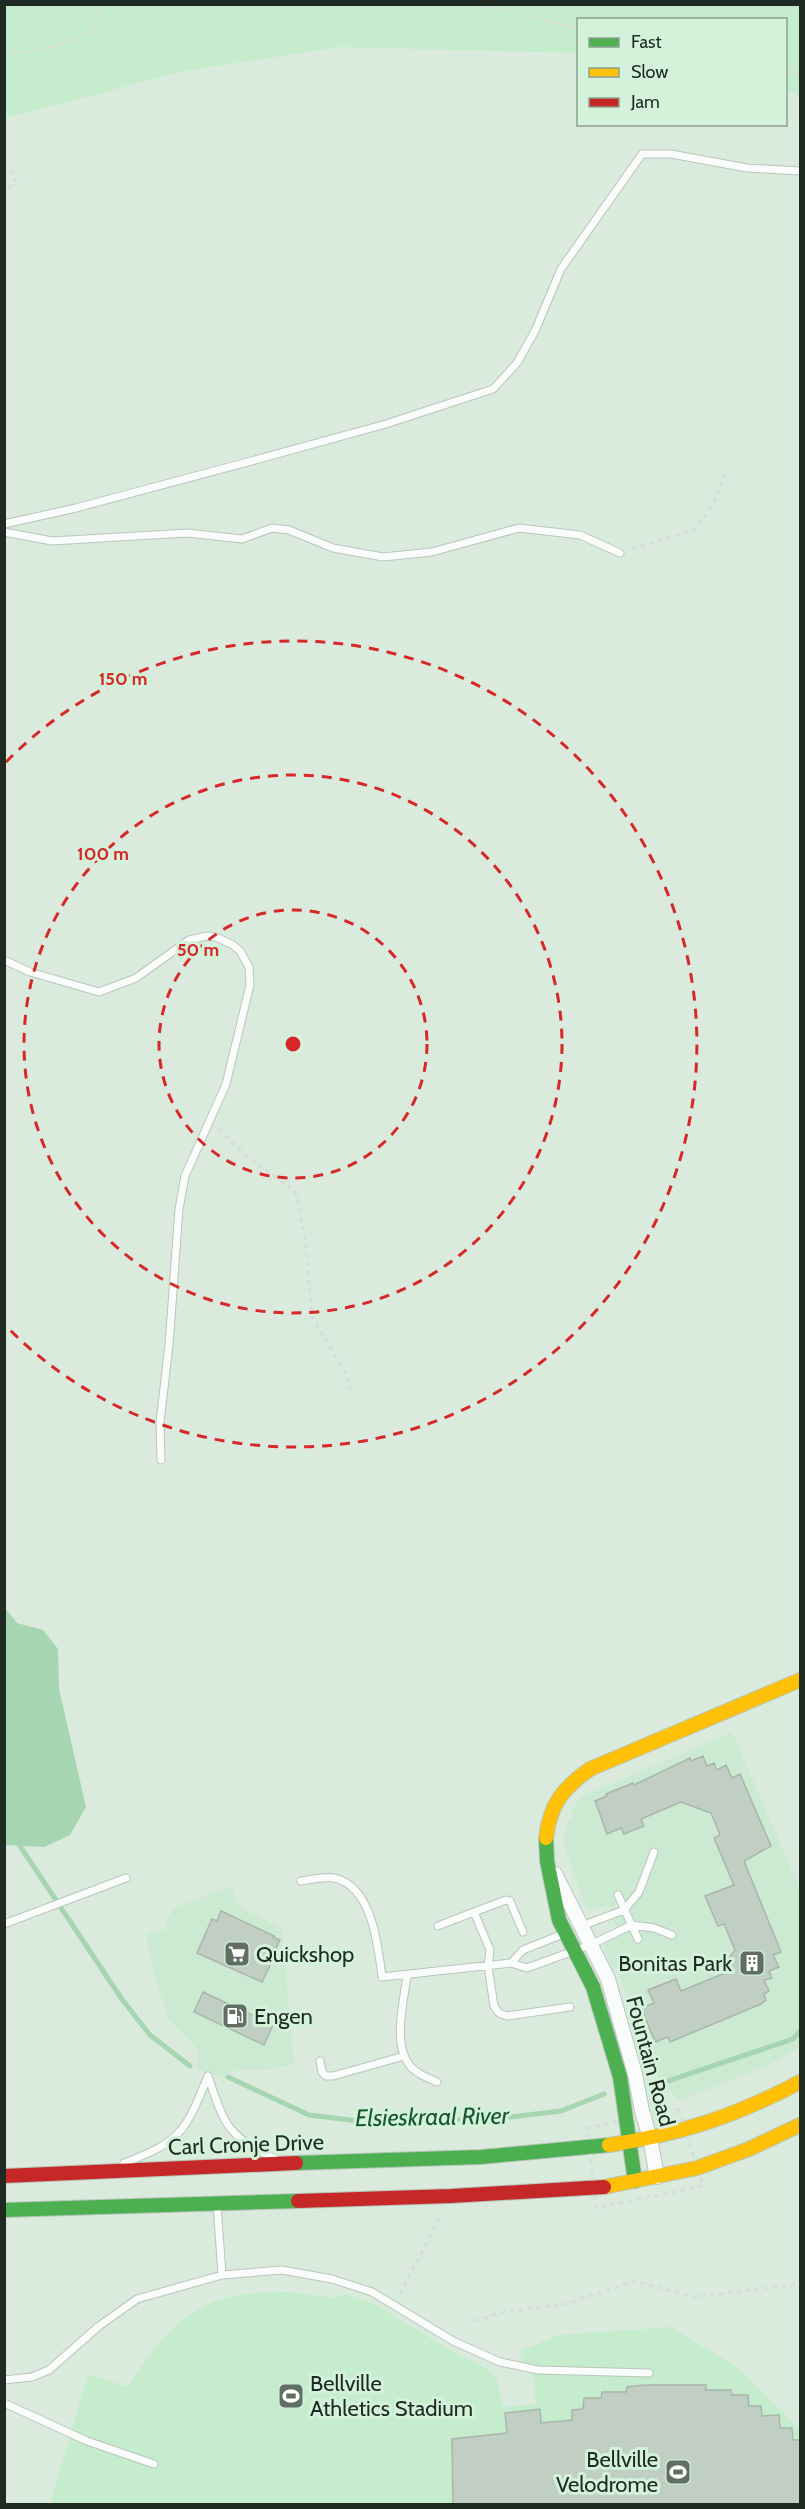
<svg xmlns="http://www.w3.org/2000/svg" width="805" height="2509" viewBox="0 0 805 2509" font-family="Cabin,sans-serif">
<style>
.built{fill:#cce9d2}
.green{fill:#c4eccd}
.water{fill:#a6d5b1}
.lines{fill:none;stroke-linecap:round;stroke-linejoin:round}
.stream{stroke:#a6d5b1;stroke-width:5}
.building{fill:#c1cec4;stroke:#a8b6ab;stroke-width:1.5}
.lane-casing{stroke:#b8c6bb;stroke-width:9}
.street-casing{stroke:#b8c6bb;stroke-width:16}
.fast-casing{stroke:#b8c6bb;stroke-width:16}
.slow-casing{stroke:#b8c6bb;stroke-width:16}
.jam-casing{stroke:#b8c6bb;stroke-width:16}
.path{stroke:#d7ddd9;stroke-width:3;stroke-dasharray:4.5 4.5;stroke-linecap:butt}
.lane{stroke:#f9fcfa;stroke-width:7}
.street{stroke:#f9fcfa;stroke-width:14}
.fast{stroke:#4caf50;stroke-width:14}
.slow{stroke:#ffc107;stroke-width:14}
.jam{stroke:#c62828;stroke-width:14}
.ring{fill:none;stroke:#d62828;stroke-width:3;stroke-dasharray:10 8}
.labels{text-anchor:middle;stroke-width:6;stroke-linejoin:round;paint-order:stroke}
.poi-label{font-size:22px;fill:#1f2b22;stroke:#d3f2d9;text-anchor:start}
.street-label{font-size:22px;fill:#1f2b22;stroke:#d3f2d9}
.water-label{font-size:24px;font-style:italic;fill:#17592f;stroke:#d3f2d9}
.centre{fill:#d62828;stroke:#d3f2d9;stroke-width:3}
.ring-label{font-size:18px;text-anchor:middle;font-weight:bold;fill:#d62828;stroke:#d3f2d9;stroke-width:6;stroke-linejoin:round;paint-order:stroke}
</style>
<rect width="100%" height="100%" fill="#daebdd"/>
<path class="built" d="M 732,1732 L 800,1889 L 800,2047 L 770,2064 L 680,2100 L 671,2092 L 661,2094 L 657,2073 L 616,1968 L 612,1969 L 604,1948 L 606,1942 L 619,1937 L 608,1905 L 593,1909 L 586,1907 L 563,1841 L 568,1822 L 574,1816 L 572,1809 L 582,1796 Z
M 232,1886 L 239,1906 L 282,1929 L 294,2064 L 274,2069 L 234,2071 L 220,2077 L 197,2070 L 198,2050 L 168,2019 L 152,1968 L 146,1934 L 167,1929 L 167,1920 L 174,1908 Z"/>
<path class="green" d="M 5,4 L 800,5 L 800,96 L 786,90 L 786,20 L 578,20 L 578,53 L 340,47 L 185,71 L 5,118 Z
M 292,2292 L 333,2298 L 347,2294 L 376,2305 L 457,2354 L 488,2369 L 497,2380 L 503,2407 L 536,2404 L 534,2379 L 518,2352 L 559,2335 L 671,2327 L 737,2367 L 800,2429 L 800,2504 L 50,2504 L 88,2374 L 128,2387 C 149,2354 176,2316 213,2302 C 238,2292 266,2292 292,2292 Z"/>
<path class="water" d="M 4,1607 L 17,1623 L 43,1630 L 58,1649 L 59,1689 L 86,1807 L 70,1835 L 44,1847 L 5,1845 Z"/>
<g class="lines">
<path class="stream" d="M 20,1846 L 121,1998 L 150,2035 L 190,2066
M 228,2077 L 309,2115 L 375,2123 L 501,2118 L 561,2111 L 604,2094
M 662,2083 L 793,2039 L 800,2031"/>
</g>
<path class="building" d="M 703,1756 L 707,1766 L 714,1763 L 717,1770 L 726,1765 L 732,1778 L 740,1774 L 771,1846 L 744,1861 L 781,1952 L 773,1955 L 779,1967 L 769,1971 L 772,1978 L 764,1980 L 769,1991 L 764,1994 L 766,2000 L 761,2004 L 670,2042 L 668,2037 L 655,2042 L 641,2008 L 654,2003 L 648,1990 L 676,1979 L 681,1991 L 725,1973 L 727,1960 L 735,1950 L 724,1924 L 718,1926 L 705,1896 L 734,1885 L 714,1838 L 720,1835 L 711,1813 L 681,1802 L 641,1819 L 644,1826 L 624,1834 L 621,1828 L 607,1834 L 595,1801 L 607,1796 L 606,1794 L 633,1783 L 634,1785 L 690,1758 L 691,1761 Z
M 221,1911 L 274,1936 L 273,1937 L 280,1940 L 276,1948 L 278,1949 L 262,1982 L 197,1953 L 212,1919 L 217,1921 Z
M 203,1992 L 273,2025 L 264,2045 L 194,2012 Z
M 644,2385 L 706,2385 L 706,2390 L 731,2390 L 732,2395 L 748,2395 L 749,2406 L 761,2406 L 762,2416 L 779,2415 L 780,2428 L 792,2428 L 793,2440 L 801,2440 L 801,2505 L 453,2505 L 452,2439 L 507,2433 L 505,2413 L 540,2409 L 541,2423 L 572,2420 L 572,2410 L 583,2409 L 584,2398 L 601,2398 L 602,2392 L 626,2392 L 627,2387 Z"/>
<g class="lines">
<g class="lane-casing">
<path id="lane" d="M 4,524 L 76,508 L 255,460 L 386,424 L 493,389 L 517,363 L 535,331 L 561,269 L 642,154 L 671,154 L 747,168 L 800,171
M 4,532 L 52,541 L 187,533 L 242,539 L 272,528 L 289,530 L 333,548 L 383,557 L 432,552 L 519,528 L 580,535 L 620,553
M 4,960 L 30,972 L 99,992 L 136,978 L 189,940 L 207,936 L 216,937 L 233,945 L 240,951 L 249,967 L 250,985 L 226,1084 L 185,1176 L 179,1209 L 169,1345 L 160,1422 L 161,1460
M 301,1881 C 311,1880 324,1876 334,1878 C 372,1886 378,1945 382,1977 L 511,1963 L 527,1968 L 590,1945 L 632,1925 L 654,1928 L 672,1935
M 618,1895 L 638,1939
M 4,1924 L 126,1878
M 438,1926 L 474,1912
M 579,1927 L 624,1910 L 639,1892 L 654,1852
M 523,1932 L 510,1901 L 506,1900 L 474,1912 L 490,1950 L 488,1966 L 494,2006 L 499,2013 L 507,2016 L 570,2007
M 511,1963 L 523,1950 L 563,1934
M 407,1975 C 404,2002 391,2046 412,2068 C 419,2075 428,2078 437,2082
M 320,2061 L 322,2072 L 326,2076 L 333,2076 L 404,2056
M 208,2076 C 224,2123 226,2136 274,2158
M 124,2163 C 182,2141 185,2132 208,2076
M 217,2204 L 222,2275
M 4,2380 L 32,2377 L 49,2370 L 99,2326 L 137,2299 L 222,2275 L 282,2270 L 332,2279 L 372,2292 L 453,2341 L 500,2362 L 538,2370 L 649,2373
M 4,2403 L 87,2441 L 154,2464"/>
</g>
<g class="street-casing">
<path id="street" d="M 555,1874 L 608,1979 L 635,2074 L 642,2111 L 650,2138 L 657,2177"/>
</g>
<g class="fast-casing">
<path id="fast" d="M 546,1838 L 547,1861 L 559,1920 L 593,1987 L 620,2077 L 635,2181
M 296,2163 L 481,2157 L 609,2145
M 4,2210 L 298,2201"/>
</g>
<g class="slow-casing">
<path id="slow" d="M 546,1838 C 550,1804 563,1788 590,1769 L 800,1680
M 609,2145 C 681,2134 736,2116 800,2082
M 604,2187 L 697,2168 L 749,2149 L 800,2125"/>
</g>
<g class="jam-casing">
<path id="jam" d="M 4,2176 L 296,2163
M 298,2201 L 451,2196 L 604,2187"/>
</g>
<path class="path" d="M 466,4 L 504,9 L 578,29
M 4,53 C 35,56 65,42 92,31 L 103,4
M 786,70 L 800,74
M 4,164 L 16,178 L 4,195
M 632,549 L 694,530 L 713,505 L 726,471
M 218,1129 L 248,1157 L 295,1191 L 305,1236 L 312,1317 L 347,1376 L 351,1394
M 679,2109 L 703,2186 L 596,2208 L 587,2128 Z
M 400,2295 L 441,2215
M 475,2321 L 503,2312 L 566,2304 L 635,2281 L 693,2297 L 800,2284"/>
<use href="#lane" class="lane"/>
<use href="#street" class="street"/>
<use href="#fast" class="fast"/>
<use href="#slow" class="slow"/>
<use href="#jam" class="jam"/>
</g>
<g class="ring">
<circle cx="293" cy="1044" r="134"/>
<circle cx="293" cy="1044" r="269"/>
<path d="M6 762A403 403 0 1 1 6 1326"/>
</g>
<defs>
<g id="supermarket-square" transform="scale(1.35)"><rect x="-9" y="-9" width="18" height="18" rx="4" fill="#606e63" stroke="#d3f2d9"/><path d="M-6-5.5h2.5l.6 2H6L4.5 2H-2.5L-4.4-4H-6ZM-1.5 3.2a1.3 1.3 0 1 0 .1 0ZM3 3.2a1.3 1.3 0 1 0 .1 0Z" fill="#fff"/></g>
<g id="building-square" transform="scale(1.35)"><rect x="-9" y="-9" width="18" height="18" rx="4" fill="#606e63" stroke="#d3f2d9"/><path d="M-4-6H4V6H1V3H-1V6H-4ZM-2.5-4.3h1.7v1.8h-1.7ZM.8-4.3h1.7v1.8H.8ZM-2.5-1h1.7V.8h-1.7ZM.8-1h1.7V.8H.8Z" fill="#fff"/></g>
<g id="fuel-square" transform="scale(1.35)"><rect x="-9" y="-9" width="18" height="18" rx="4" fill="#606e63" stroke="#d3f2d9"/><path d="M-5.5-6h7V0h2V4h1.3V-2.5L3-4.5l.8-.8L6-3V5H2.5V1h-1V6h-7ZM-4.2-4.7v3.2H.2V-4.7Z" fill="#fff"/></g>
<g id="stadium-square" transform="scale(1.35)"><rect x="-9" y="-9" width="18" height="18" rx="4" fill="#606e63" stroke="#d3f2d9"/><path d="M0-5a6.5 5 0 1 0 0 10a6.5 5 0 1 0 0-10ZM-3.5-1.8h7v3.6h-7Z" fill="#fff"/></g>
</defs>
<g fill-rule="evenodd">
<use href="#supermarket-square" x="237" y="1954"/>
<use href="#building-square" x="752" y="1963"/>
<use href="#fuel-square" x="235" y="2016"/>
<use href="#stadium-square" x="291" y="2396"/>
<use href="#stadium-square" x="678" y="2472"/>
</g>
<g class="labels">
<g class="poi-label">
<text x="256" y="1962">Quickshop</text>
<text x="732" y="1971" text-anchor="end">Bonitas Park</text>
<text x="254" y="2024">Engen</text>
<text x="310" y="2391">Bellville<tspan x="310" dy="25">Athletics Stadium</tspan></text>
<text x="658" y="2467" text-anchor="end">Bellville<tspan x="658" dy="25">Velodrome</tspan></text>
</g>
<g class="street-label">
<text transform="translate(651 2061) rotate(75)" y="8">Fountain Road</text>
<text transform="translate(246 2144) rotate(-2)" y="8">Carl Cronje Drive</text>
</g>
<g class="water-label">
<text transform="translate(432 2117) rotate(-1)" y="8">Elsieskraal River</text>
</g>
</g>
<circle cx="293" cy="1044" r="9" class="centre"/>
<g class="ring-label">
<text x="123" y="685">150 m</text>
<text x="103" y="860">100 m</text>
<text x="198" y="956">50 m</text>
</g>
<rect width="805" height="2509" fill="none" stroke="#1f2b22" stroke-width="12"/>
<rect x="577" y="18" width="210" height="108" fill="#d3f2d9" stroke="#8ba290" stroke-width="1.5"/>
<rect x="589" y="38" width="30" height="9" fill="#4caf50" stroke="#8ba290" stroke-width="1.5"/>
<text x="631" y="48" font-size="18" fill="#1f2b22">Fast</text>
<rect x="589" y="68" width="30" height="9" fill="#ffc107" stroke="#8ba290" stroke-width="1.5"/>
<text x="631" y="78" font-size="18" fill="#1f2b22">Slow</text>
<rect x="589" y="98" width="30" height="9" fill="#c62828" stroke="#8ba290" stroke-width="1.5"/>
<text x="631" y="108" font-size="18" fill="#1f2b22">Jam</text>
</svg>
